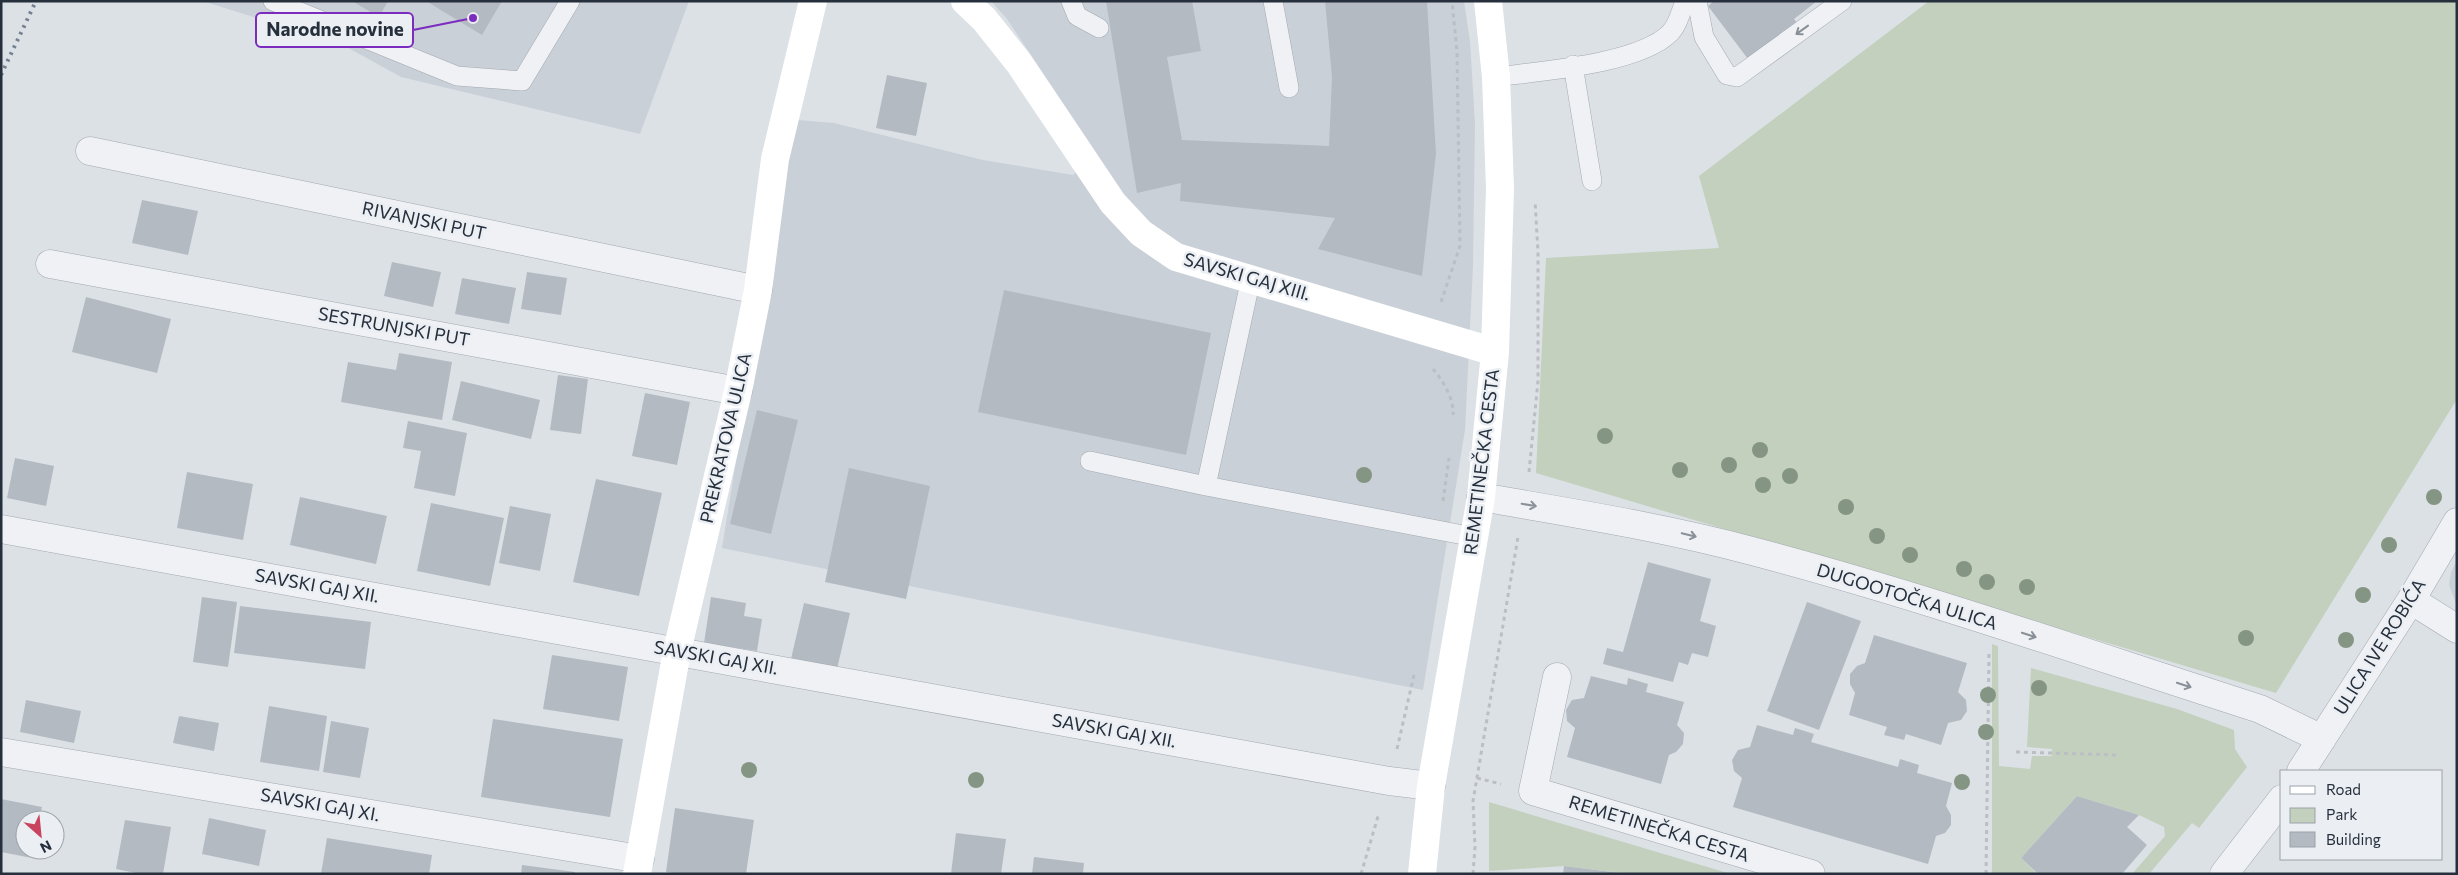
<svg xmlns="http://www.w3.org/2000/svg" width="2458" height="875" viewBox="0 0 2458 875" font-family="Commissioner,sans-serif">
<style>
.built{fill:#cad0d8}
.green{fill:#c3d0bd}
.building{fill:#b4bac2}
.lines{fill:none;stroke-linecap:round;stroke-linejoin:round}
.lane-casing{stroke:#a2a8b0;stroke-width:20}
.street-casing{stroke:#a2a8b0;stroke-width:29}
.path{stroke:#bbbfc4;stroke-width:3;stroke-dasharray:4 4;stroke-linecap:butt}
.lane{stroke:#eff1f4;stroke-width:19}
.street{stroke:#eff1f4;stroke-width:28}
.secondary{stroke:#fff;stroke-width:28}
.rail{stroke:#76818f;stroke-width:4;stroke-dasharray:2.5 5;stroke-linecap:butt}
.tree{fill:#859584}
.oneway{stroke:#8a9098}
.labels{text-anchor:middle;stroke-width:5;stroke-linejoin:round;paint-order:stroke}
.street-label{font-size:18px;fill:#262f3c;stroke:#ebeff4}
.leader{fill:none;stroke:#7b2cbf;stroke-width:2}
.callout-dot{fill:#7b2cbf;stroke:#ebeff4;stroke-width:2}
.callout{fill:#ebeff4;stroke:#7b2cbf;stroke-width:2}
.callout-label{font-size:19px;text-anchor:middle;font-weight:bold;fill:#262f3c}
</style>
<rect width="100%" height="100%" fill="#dce1e6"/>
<path class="built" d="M 202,1 L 689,1 L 640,134 L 401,77 L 343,45 Z
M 991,1 L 1464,1 L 1470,41 L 1475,124 L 1473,266 L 1465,430 L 1423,690 L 722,548 L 784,164 L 798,120 L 834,123 L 983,160 L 1073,175 L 1097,154 L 1007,19 Z
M 2457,560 L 2457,606 L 2449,585 L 2451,572 Z"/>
<path class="green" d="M 1929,1 L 2457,1 L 2457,399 L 2276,693 L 1536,473 L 1546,258 L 1719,248 L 1699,176 Z
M 1992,644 L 1998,646 L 1999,766 L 2030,769 L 2032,756 L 2052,756 L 2052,749 L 2027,747 L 2031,668 L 2177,709 L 2234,730 L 2235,749 L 2247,767 L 2199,828 L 2192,823 L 2149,874 L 2132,874 L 2165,836 L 2164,827 L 2139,815 L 2077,796 L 2021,858 L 2037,874 L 1992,874 Z
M 1489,802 L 1731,874 L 1630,874 L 1564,866 L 1489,871 Z"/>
<path class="building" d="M 352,1 L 388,1 L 379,17 Z
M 426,1 L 502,1 L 482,35 Z
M 1106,1 L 1192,1 L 1201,51 L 1167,57 L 1182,140 L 1329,146 L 1332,77 L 1325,1 L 1427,1 L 1436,154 L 1422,276 L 1318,249 L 1335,218 L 1180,201 L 1181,183 L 1137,193 Z
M 1714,1 L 1817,1 L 1794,19 L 1800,27 L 1751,63 L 1708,6 Z
M 887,75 L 927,83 L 916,136 L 876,128 Z
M 142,200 L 198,211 L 188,255 L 132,243 Z
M 392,262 L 441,272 L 433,307 L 384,296 Z
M 527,272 L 567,278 L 561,315 L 521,309 Z
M 462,278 L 516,288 L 509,324 L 455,314 Z
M 1004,290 L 1211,333 L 1186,455 L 978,412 Z
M 86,297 L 171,319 L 157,373 L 72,352 Z
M 399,353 L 452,362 L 442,420 L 341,402 L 348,362 L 396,370 Z
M 558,375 L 588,379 L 581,434 L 550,430 Z
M 461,381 L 540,400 L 531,439 L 452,420 Z
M 645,393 L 690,402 L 677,465 L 632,456 Z
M 757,410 L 798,420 L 771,534 L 730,524 Z
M 408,421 L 467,433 L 455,496 L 414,488 L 421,451 L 403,448 Z
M 15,458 L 54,466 L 46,506 L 7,498 Z
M 849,468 L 930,486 L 906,599 L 825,582 Z
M 187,472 L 253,484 L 243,540 L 177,528 Z
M 596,479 L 662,493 L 639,596 L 573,582 Z
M 300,497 L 387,516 L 376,564 L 290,545 Z
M 431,503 L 504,518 L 490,586 L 417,571 Z
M 510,506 L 551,514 L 540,571 L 499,563 Z
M 1648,562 L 1711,579 L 1700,621 L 1716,626 L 1708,657 L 1692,653 L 1688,665 L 1679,662 L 1673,682 L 1603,664 L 1607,648 L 1623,652 Z
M 202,597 L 237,602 L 228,667 L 193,662 Z
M 711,597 L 746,603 L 744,616 L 762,619 L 757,651 L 704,643 Z
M 1807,602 L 1861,621 L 1819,730 L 1767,711 Z
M 804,603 L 850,613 L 837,669 L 791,659 Z
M 240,606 L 371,622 L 365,669 L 234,653 Z
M 1874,635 L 1967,663 L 1958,692 L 1966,700 L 1967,711 L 1961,720 L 1948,723 L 1941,745 L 1906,734 L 1904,740 L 1884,735 L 1887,727 L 1849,715 L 1855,693 L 1850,684 L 1850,674 L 1857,666 L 1865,663 Z
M 552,655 L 628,667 L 619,721 L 543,709 Z
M 1591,676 L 1627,685 L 1628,678 L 1648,684 L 1646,692 L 1684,702 L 1677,725 L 1684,733 L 1683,744 L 1676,752 L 1669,755 L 1661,784 L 1567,757 L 1575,728 L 1567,721 L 1566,710 L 1572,700 L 1584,698 Z
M 26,700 L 81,711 L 74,743 L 20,732 Z
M 269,706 L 327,716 L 319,771 L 260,762 Z
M 179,716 L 219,723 L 214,751 L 173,743 Z
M 493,719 L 623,739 L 610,817 L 481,797 Z
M 331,721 L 369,728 L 360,778 L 323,772 Z
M 1757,725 L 1793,735 L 1795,728 L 1814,734 L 1811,742 L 1898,767 L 1900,759 L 1919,765 L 1917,773 L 1952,783 L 1946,806 L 1951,815 L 1951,825 L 1945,833 L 1936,836 L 1928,864 L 1733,807 L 1742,778 L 1734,771 L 1732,760 L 1738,750 L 1750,747 Z
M 2077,796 L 2139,815 L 2127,827 L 2147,845 L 2122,874 L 2038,874 L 2021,858 Z
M 1,799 L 42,807 L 39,820 L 25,820 L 25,850 L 34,850 L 32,858 L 1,852 Z
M 675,808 L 754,820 L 746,874 L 680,874 L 666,872 Z
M 209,818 L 266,830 L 259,866 L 202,854 Z
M 125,820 L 171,827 L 163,874 L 141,874 L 116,869 Z
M 956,833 L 1006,839 L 1001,874 L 951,874 Z
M 327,838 L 432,855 L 429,874 L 321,874 Z
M 1034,857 L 1084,863 L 1083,874 L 1032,874 Z
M 522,865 L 575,872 L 574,874 L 521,874 Z
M 1564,866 L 1620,873 L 1620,874 L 1563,874 Z"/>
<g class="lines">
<g class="lane-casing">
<path id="lane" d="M 273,1 L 457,76 L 522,81 L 570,1
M 1071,1 L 1077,16 L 1099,28
M 1273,1 L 1289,88
M 1697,1 L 1704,37 L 1727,75 L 1737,77 L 1842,1
M 1573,65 L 1592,181
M 1496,77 C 1541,71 1639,64 1670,33 C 1678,25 1681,11 1685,1
M 1090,461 L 1206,486 L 1474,537
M 1206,486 L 1251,278"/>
</g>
<g class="street-casing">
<path id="street" d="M 90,151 L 758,290
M 50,264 L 738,391
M 1481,497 C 1572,513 1663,527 1752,551 C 1923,596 2091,655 2260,709 L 2322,739
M 1,529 L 1389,781 L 1431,786
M 2411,600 L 2457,629
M 1557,677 L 1533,791 L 1811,874
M 1,752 L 640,859
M 2301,771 L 2411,600 L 2457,522
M 2224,874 L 2282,799"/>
</g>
<path class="path" d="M 1441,302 L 1460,246 L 1457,52 L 1452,1
M 1433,369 C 1443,381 1454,398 1453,415
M 1529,472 L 1538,381 L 1538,252 L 1535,201
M 1443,501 L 1449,458
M 1397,749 L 1414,675
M 2016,752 L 2120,755
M 1477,778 L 1501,784
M 1361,874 L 1379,813
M 1473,874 L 1475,847 L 1473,801 L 1518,537
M 1986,874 L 1989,654"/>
<use href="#lane" class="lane"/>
<use href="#street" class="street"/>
<path class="secondary" d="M 965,1 L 984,19 L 1019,63 L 1113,203 L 1141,233 L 1176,257 L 1495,352
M 637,874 L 677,651 L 738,391 L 758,290 L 775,159 L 813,1
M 1422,874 L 1431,786 L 1481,497 L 1495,352 L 1500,188 L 1496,77 L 1488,1"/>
<path class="rail" d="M 1,75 L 36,1"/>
</g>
<g class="tree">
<circle cx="1605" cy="436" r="8"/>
<circle cx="1760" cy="450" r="8"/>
<circle cx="1729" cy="465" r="8"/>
<circle cx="1680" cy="470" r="8"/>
<circle cx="1364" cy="475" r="8"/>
<circle cx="1790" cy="476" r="8"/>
<circle cx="1763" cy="485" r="8"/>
<circle cx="2434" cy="497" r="8"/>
<circle cx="1846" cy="507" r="8"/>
<circle cx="1877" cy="536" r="8"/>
<circle cx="2389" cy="545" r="8"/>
<circle cx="1910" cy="555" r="8"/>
<circle cx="1964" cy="569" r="8"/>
<circle cx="1987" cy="582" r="8"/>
<circle cx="2027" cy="587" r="8"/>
<circle cx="2363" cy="595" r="8"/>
<circle cx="2246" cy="638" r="8"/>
<circle cx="2346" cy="640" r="8"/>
<circle cx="2039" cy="688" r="8"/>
<circle cx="1988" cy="695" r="8"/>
<circle cx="1986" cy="732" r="8"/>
<circle cx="749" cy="770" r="8"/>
<circle cx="976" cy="780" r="8"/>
<circle cx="1962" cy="782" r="8"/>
</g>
<defs><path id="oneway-shaft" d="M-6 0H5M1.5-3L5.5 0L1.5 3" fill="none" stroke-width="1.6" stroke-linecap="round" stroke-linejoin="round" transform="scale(1.25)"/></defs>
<g class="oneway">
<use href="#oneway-shaft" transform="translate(1802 30) rotate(144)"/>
<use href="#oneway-shaft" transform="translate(1529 505) rotate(10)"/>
<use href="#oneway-shaft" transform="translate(1689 535) rotate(13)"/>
<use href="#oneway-shaft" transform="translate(2029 635) rotate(18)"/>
<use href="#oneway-shaft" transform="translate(2184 685) rotate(18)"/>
</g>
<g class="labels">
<g class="street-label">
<text transform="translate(424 221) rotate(12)" y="6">RIVANJSKI PUT</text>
<text transform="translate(1247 277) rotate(16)" y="6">SAVSKI GAJ XIII.</text>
<text transform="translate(394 327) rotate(10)" y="6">SESTRUNJSKI PUT</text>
<text transform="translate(726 438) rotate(-77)" y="6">PREKRATOVA ULICA</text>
<text transform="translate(1482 462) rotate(-83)" y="6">REMETINEČKA CESTA</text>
<text transform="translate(317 586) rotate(10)" y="6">SAVSKI GAJ XII.</text>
<text transform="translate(1907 597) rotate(17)" y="6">DUGOOTOČKA ULICA</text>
<text transform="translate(2380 647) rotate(-58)" y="6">ULICA IVE ROBIĆA</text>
<text transform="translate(716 658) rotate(10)" y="6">SAVSKI GAJ XII.</text>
<text transform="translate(1114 731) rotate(10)" y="6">SAVSKI GAJ XII.</text>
<text transform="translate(320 805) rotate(10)" y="6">SAVSKI GAJ XI.</text>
<text transform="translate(1659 829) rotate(17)" y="6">REMETINEČKA CESTA</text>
</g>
</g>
<path class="leader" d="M473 18L413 30"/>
<circle class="callout-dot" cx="473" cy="18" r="5"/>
<rect class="callout" x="256" y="13" width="157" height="34" rx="5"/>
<g class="callout-label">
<text x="335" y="36">Narodne novine</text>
</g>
<rect width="2458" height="875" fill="none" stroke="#262f3c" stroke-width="5"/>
<rect x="2280" y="770" width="162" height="90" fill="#ebeff4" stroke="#9ca2aa"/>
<rect x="2290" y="786" width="25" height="8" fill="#ffffff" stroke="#9ca2aa"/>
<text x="2326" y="795" font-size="15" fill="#262f3c">Road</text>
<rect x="2290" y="808" width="25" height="15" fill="#c3d0bd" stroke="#9ca2aa"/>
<text x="2326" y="820" font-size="15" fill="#262f3c">Park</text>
<rect x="2290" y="832" width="25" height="15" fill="#b4bac2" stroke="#9ca2aa"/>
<text x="2326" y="845" font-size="15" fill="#262f3c">Building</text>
<g transform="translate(40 835) rotate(153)"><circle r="24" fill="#ebeff4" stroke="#9ca2aa"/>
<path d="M0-4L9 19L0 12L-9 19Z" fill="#c9435f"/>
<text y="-8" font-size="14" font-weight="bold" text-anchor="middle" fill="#262f3c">N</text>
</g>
</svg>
